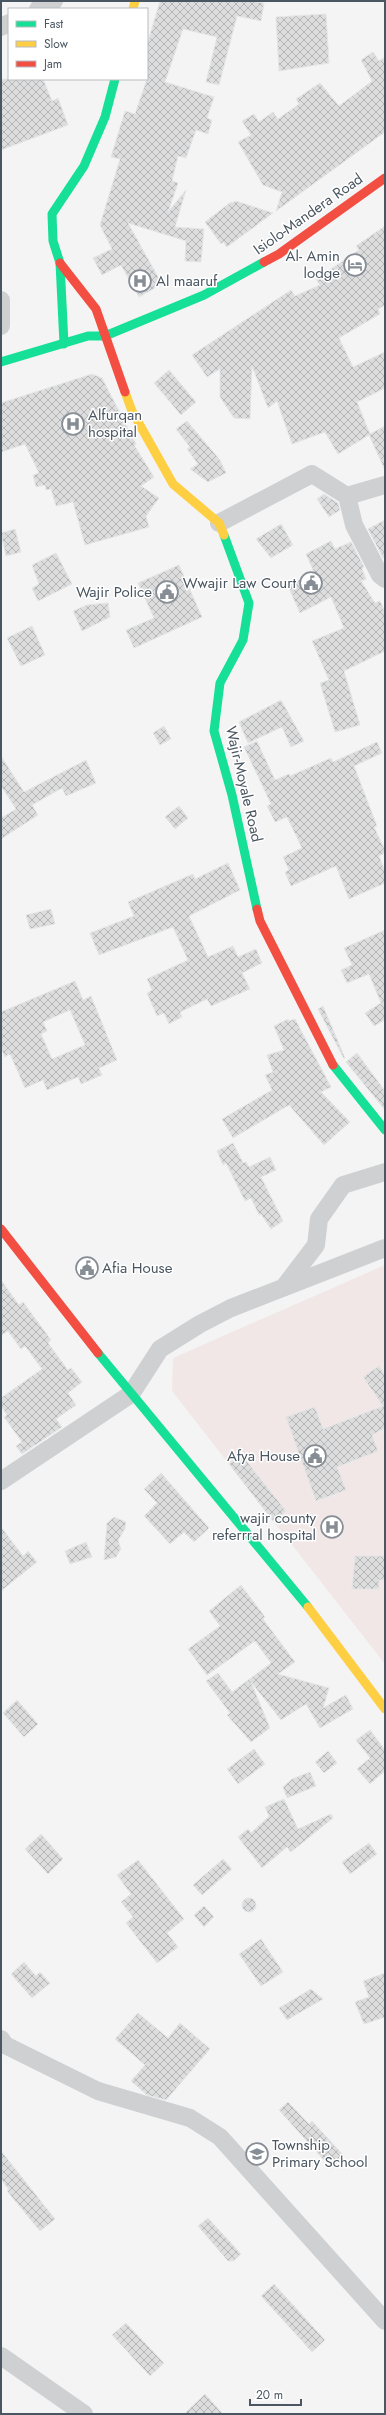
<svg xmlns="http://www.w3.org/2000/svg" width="386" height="2415" viewBox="0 0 386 2415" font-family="Jost,sans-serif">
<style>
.medical{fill:#f1e7e6}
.building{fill:url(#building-cross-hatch);stroke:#e5e6e7;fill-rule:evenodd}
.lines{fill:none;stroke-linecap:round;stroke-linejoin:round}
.street{stroke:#ced0d2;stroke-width:18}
.fast{stroke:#16e098;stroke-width:9}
.slow{stroke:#ffcf43;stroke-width:9}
.jam{stroke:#f24e42;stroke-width:9}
.labels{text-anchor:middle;stroke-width:3;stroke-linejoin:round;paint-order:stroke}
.street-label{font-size:15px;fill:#4a5661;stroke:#fff}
.poi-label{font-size:15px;fill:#4a5661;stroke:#fff;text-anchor:end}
</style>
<defs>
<pattern id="building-cross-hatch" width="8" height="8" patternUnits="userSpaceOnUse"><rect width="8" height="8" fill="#ddddde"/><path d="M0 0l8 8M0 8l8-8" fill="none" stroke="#b5b6b7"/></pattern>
</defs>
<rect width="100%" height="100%" fill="#f4f4f4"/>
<path class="medical" d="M 385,1265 L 385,1664 L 172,1391 L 173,1358 Z"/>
<path class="building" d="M 160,1 L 251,1 L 264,3 L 261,21 L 237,16 L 219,85 L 206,82 L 217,37 L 183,29 L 165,82 L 214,97 L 207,118 L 212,120 L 208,134 L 196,130 L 186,158 L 178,156 L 172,181 L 178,183 L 168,212 L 186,190 L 175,227 L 204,229 L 201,262 L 185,261 L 186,241 L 128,223 L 162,284 L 139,297 L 121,265 L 102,275 L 93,258 L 112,249 L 100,225 L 120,159 L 111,157 L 125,111 L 135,114 L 147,79 L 147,45 Z
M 326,14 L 329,63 L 279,71 L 276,17 Z
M 373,52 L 379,61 L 385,57 L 385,132 L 276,211 L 282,192 L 263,185 L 238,142 L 251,135 L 242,121 L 254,114 L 259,122 L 273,112 L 278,119 L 299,104 L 296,99 L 320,83 L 339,106 L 372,81 L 361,60 Z
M 1,79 L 43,79 L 52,101 L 58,98 L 68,125 L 1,150 Z
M 236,201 L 273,213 L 227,247 L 223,242 L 221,244 L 205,222 L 231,202 L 232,203 Z
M 385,226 L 385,305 L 378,309 L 380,314 L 339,338 L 353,367 L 385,352 L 385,388 L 357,402 L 370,434 L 385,426 L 385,470 L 369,435 L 338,454 L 325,432 L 292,444 L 277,401 L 268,408 L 252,366 L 250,419 L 234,418 L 220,397 L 220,369 L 207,377 L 192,355 L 291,290 L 295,296 L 320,285 L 316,279 L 359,250 L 356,246 Z
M 169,370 L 196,402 L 181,415 L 154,383 Z
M 92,374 L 102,378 L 136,444 L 134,445 L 154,477 L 141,486 L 159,498 L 146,516 L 149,527 L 85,545 L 73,502 L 56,506 L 51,489 L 46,490 L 45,485 L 36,487 L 33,475 L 39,473 L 25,444 L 1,452 L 1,403 Z
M 187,421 L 220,460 L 226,473 L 208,482 L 190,469 L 198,464 L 187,449 L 190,447 L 176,429 Z
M 324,494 L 338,503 L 340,510 L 329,517 L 317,499 Z
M 385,520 L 385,558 L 383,558 L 368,529 Z
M 281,524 L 293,545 L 271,558 L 256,539 Z
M 15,529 L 21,552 L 6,556 L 1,533 Z
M 331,541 L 335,549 L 351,542 L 364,567 L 362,569 L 366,579 L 361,581 L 375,603 L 380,601 L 385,612 L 385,651 L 344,671 L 360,725 L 335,732 L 320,683 L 329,680 L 312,641 L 344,628 L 331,597 L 300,613 L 288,586 L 314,572 L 306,554 Z
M 56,553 L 72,584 L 38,601 L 32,588 L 39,584 L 32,565 Z
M 179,565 L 202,617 L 134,648 L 126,630 L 154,618 L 138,583 Z
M 108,603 L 110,617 L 82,631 L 73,611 L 87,605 Z
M 32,626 L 45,655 L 21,666 L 7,638 Z
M 281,700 L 304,741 L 291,747 L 282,727 L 248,743 L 239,722 Z
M 164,726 L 171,739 L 160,745 L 153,733 Z
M 257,741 L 275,780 L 289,774 L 290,776 L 331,758 L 333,762 L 377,742 L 382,753 L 354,766 L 377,826 L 374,827 L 385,850 L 385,853 L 379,856 L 385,871 L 385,883 L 349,899 L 336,866 L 291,886 L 285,872 L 289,870 L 283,857 L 302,848 L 287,817 L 275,822 L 267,806 L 271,804 L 244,747 Z
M 1,756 L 24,792 L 86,760 L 96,783 L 66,796 L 62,788 L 32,805 L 38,815 L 1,839 L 1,818 L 16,809 L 1,786 Z
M 179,806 L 188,818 L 175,829 L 165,817 Z
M 228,863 L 240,890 L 189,916 L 208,957 L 233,946 L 238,957 L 256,949 L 262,963 L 242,973 L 250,989 L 211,1006 L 207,999 L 180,1012 L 182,1017 L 169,1024 L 164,1013 L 157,1016 L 147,993 L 152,990 L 147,979 L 188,960 L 173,927 L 99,955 L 90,933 L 134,916 L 128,902 L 193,874 L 195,879 Z
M 51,909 L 55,924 L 30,929 L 26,915 Z
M 385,930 L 385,1020 L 374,1026 L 365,1013 L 381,1003 L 369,974 L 347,983 L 341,970 L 352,965 L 344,948 Z
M 75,981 L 83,1000 L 91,996 L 117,1060 L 99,1068 L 102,1075 L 81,1084 L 78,1077 L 47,1090 L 43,1080 L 25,1088 L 10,1054 L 5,1057 L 1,1048 L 1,1012 ZM 70,1010 L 85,1045 L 52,1059 L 41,1034 L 47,1031 L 43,1022 Z
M 323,1006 L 345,1058 L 344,1059 L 318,1009 Z
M 288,1019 L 289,1021 L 295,1019 L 331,1087 L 321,1092 L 350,1122 L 324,1145 L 289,1105 L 233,1138 L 222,1119 L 272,1090 L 265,1075 L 273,1072 L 267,1055 L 284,1050 L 274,1026 Z
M 357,1053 L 385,1091 L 385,1110 L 346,1062 Z
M 233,1143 L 243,1163 L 246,1162 L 249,1167 L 270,1157 L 276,1170 L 261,1177 L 283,1221 L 271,1229 L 261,1214 L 259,1215 L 251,1198 L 245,1201 L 226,1163 L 223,1165 L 217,1151 Z
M 1,1280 L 19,1305 L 23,1302 L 51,1340 L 48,1343 L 68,1370 L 71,1368 L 82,1382 L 68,1393 L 76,1405 L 56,1419 L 62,1427 L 22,1454 L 16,1446 L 22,1442 L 4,1417 L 7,1415 L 1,1406 L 1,1398 L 42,1369 L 25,1346 L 21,1349 L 8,1331 L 1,1335 Z
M 379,1366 L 385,1375 L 385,1428 L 372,1435 L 378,1451 L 337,1467 L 346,1490 L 316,1501 L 286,1417 L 315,1407 L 323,1429 L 383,1406 L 363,1377 Z
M 241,1454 L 286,1511 L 273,1521 L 229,1464 Z
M 161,1473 L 209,1528 L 194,1542 L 184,1532 L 170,1544 L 144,1516 L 157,1503 L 144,1489 Z
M 114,1517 L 126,1522 L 125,1529 L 118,1540 L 121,1549 L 116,1557 L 104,1560 L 107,1523 Z
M 1,1527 L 23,1556 L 28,1551 L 37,1562 L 1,1591 Z
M 86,1542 L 92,1557 L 70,1564 L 65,1551 Z
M 355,1556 L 385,1556 L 385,1580 L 379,1580 L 379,1589 L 352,1589 Z
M 241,1585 L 265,1617 L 263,1619 L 295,1662 L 278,1674 L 329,1688 L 323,1708 L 346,1695 L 353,1709 L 320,1728 L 306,1704 L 281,1720 L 251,1682 L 270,1728 L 251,1742 L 227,1715 L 230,1713 L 206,1681 L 218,1673 L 232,1692 L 271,1663 L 255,1641 L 207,1675 L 188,1649 L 220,1626 L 209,1611 Z
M 17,1700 L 38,1724 L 24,1737 L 3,1713 Z
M 370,1730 L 385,1750 L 385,1771 L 370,1784 L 357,1769 L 370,1758 L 356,1740 Z
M 254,1749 L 265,1764 L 238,1784 L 227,1769 Z
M 328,1751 L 337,1763 L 324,1773 L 315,1762 Z
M 310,1772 L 316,1786 L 287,1798 L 283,1787 L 292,1779 Z
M 284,1799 L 298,1829 L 331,1814 L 333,1818 L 291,1852 L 287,1847 L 262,1868 L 238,1837 L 248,1829 L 251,1833 L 269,1816 L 265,1807 Z
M 41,1834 L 63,1859 L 48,1874 L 25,1849 Z
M 369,1843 L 377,1854 L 350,1874 L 342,1862 Z
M 223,1859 L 232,1869 L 202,1895 L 193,1885 Z
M 138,1860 L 184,1919 L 167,1933 L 178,1947 L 157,1963 L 126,1923 L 133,1917 L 121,1902 L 131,1894 L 117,1875 Z
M242 1905a7 7 0 1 1 14 0a7 7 0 1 1-14 0Z
M 204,1906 L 214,1917 L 204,1927 L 194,1915 Z
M 261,1939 L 283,1972 L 261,1986 L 239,1954 Z
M 24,1962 L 36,1976 L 40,1972 L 50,1983 L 32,1998 L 11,1974 Z
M 385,1973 L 385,2017 L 364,2024 L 355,2002 L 369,1997 L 363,1981 Z
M 311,1989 L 323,1999 L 287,2020 L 279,2008 Z
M 138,2013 L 168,2038 L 180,2023 L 210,2049 L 166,2100 L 147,2095 L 131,2081 L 145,2065 L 115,2039 Z
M 288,2102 L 309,2124 L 312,2121 L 344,2156 L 331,2168 L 279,2110 Z
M 1,2151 L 55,2219 L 40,2231 L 7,2191 L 9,2190 L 1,2179 Z
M 208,2218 L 241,2254 L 234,2261 L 228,2261 L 198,2226 Z
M 274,2284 L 325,2340 L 312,2352 L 261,2296 Z
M 126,2323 L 164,2363 L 150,2376 L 112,2335 Z
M 205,2394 L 223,2414 L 184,2414 Z"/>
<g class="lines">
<path class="street" d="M 38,9 L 54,1
M 1,27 L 9,23
M 1,300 L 1,326
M 347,496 L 354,525 L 380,575 L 385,579
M 219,523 L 312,474 L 347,496 L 385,485
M 284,1287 L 316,1245 L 319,1219 L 343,1185 L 385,1172
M 1,1481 L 131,1394 L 160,1349 L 200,1324 L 231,1308 L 385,1248
M 1,2039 L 5,2045 L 98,2091 L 190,2118 L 220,2137 L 385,2321
M 1,2356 L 84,2414"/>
<path class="fast" d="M 64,344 L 60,263 L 53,241 L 52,214 L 84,166 L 105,117 L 115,79
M 1,362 L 88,336 L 105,336 L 204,295 L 264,262
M 224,535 L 249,603 L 243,640 L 220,683 L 214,731 L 232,795 L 257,909
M 333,1065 L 385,1130
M 98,1353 L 308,1607"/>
<path class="slow" d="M 133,9 L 135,1
M 125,392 L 132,411 L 173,484 L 219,523 L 224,535
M 308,1607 L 385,1709"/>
<path class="jam" d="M 264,262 L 279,254 L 385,178
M 60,263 L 96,309 L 125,392
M 257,909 L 260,921 L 333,1065
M 1,1229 L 98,1353"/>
</g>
<defs>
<g id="hotel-ring" transform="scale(1.15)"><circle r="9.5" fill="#fff" stroke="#868d94" stroke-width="1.5"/><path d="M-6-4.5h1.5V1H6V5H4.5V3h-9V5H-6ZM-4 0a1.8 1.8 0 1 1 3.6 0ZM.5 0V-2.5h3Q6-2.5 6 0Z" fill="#868d94"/></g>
<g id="hospital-ring" transform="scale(1.15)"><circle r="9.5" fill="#fff" stroke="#868d94" stroke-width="1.5"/><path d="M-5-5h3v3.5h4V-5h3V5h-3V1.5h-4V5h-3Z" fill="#868d94"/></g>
<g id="civic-ring" transform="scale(1.15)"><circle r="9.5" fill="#fff" stroke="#868d94" stroke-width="1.5"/><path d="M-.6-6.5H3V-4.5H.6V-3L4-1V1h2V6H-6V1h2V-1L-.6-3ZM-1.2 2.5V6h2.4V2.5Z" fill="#868d94"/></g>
<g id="school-ring" transform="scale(1.15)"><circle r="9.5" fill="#fff" stroke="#868d94" stroke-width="1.5"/><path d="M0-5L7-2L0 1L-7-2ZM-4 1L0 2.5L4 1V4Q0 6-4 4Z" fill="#868d94"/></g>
</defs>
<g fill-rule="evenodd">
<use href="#hotel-ring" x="355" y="265"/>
<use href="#hospital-ring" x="140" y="281"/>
<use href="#hospital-ring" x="73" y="424"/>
<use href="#civic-ring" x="311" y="583"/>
<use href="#civic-ring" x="167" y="592"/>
<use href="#civic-ring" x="87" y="1268"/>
<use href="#civic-ring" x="315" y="1456"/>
<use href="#hospital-ring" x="332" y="1527"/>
<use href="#school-ring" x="257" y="2154"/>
</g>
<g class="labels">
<g class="street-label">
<text transform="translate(308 214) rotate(-35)" y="5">Isiolo-Mandera Road</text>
<text transform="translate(244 784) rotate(77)" y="5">Wajir-Moyale Road</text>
</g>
<g class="poi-label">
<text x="340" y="261">Al- Amin<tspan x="340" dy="17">lodge</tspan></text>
<text x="156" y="286" text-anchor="start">Al maaruf</text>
<text x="88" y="420" text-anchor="start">Alfurqan<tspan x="88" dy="17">hospital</tspan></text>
<text x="296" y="588">Wwajir Law Court</text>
<text x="152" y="597">Wajir Police</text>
<text x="102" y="1273" text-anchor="start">Afia House</text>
<text x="300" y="1461">Afya House</text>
<text x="316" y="1523">wajir county<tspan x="316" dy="17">referrral hospital</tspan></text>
<text x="272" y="2150" text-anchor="start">Township<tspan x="272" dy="17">Primary School</tspan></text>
</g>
</g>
<rect width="386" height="2415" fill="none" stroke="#4a5661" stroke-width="4"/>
<rect x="8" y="8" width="140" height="72" fill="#ffffff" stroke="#b7bbc0"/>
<rect x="16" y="21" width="20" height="6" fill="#16e098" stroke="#b7bbc0"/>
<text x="44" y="28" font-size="12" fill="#4a5661">Fast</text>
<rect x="16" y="41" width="20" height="6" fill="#ffcf43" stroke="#b7bbc0"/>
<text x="44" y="48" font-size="12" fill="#4a5661">Slow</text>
<rect x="16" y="61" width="20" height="6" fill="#f24e42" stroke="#b7bbc0"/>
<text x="44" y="68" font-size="12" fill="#4a5661">Jam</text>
<path d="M250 2399v6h51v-6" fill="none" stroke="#4a5661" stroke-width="2"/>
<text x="256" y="2399" font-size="12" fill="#4a5661" stroke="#ffffff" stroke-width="3" paint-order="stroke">20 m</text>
</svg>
